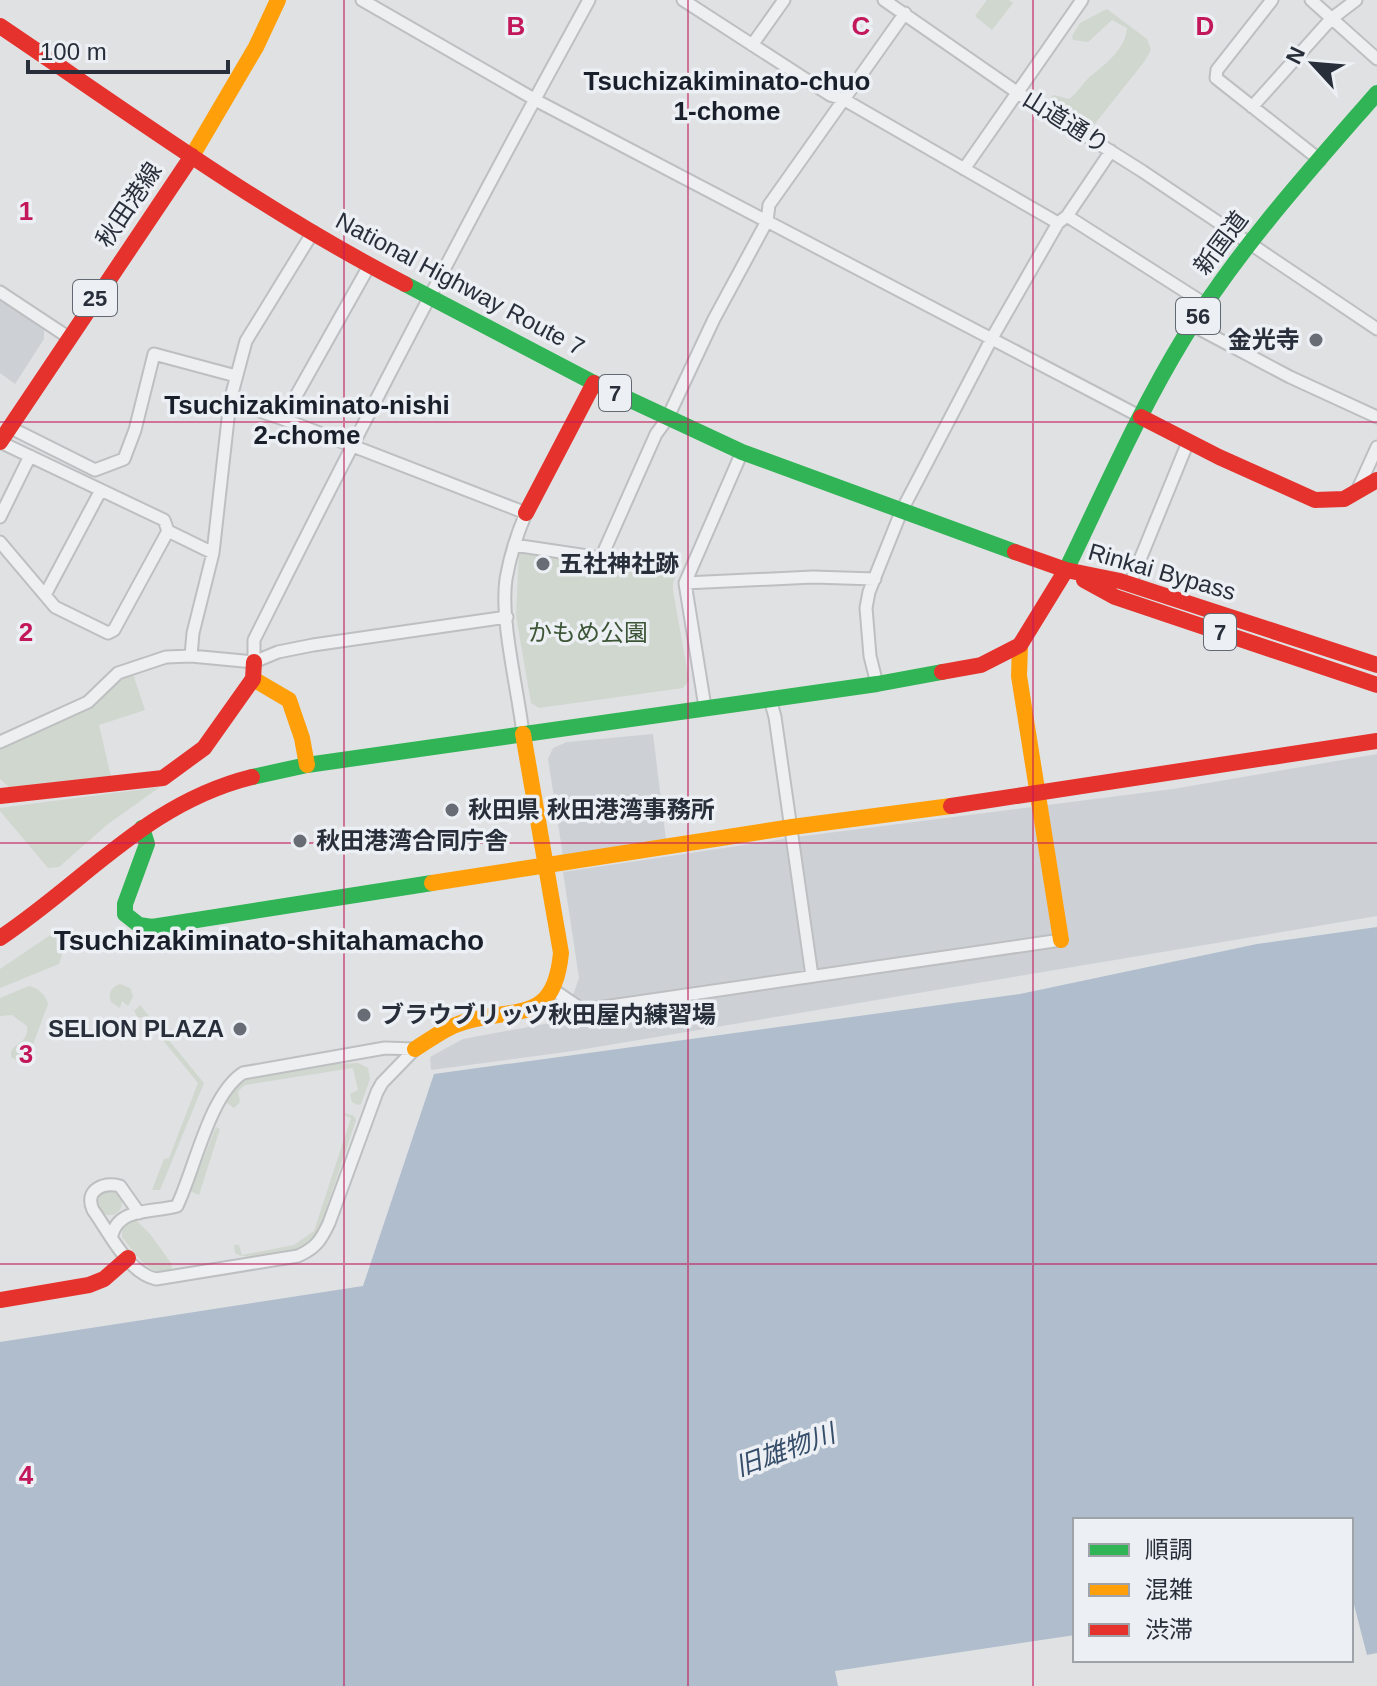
<svg xmlns="http://www.w3.org/2000/svg" width="1377" height="1686" viewBox="0 0 1377 1686" font-family="Arial,'Noto Sans JP',sans-serif">
<style>
.built{fill:#cdd1d6}
.green{fill:#d0d7cf}
.water{fill:#afbdcc}
.lines{fill:none;stroke-linecap:round;stroke-linejoin:round}
.street-casing{stroke:#bdbfc1;stroke-width:15}
.street{stroke:#eeeff0;stroke-width:11}
.fast{stroke:#30b455;stroke-width:16}
.slow{stroke:#ff9f0a;stroke-width:16}
.jam{stroke:#e5322d;stroke-width:16}
.grid{fill:none;stroke:#c2185b;stroke-width:2;stroke-opacity:0.55}
.poi-dot{fill:#686d75;stroke:#eceff3;stroke-width:3}
.labels{text-anchor:middle;stroke-width:7;stroke-linejoin:round;paint-order:stroke}
.shield{fill:#eceff3;stroke:#636972;stroke-width:2}
.shield-label{font-size:22px;font-weight:bold;fill:#282f3a}
.street-label{font-size:24px;fill:#282f3a;stroke:#eceff3}
.poi-label{font-size:24px;font-weight:bold;fill:#282f3a;stroke:#eceff3;text-anchor:start}
.park-label{font-size:24px;fill:#3d5537;stroke:#eceff3}
.neighbourhood-label{font-size:26px;font-weight:bold;fill:#1a202b;stroke:#eceff3}
.water-label{font-size:26px;font-style:italic;fill:#364e6a;stroke:#eceff3}
.quarter-label{font-size:28px;font-weight:bold;fill:#1a202b;stroke:#eceff3}
.grid-label{font-size:26px;text-anchor:middle;font-weight:bold;fill:#c2185b;stroke:#eceff3;stroke-width:7;stroke-linejoin:round;paint-order:stroke}
</style>
<rect width="100%" height="100%" fill="#dfe1e3"/>
<path class="built" d="M 0,298 L 44,328 L 44,339 L 15,384 L 0,373 Z
M 653,734 L 666,840 L 563,856 L 548,759 L 553,748 L 567,742 Z
M 1377,754 L 1377,916 L 573,1051 L 431,1070 L 430,1057 L 463,1039 L 550,1023 L 568,1009 L 579,978 L 563,872 L 804,836 L 1173,789 Z"/>
<path class="green" d="M 987,0 L 1009,0 L 1013,3 L 992,30 L 975,16 Z
M 1107,9 L 1147,39 L 1151,50 L 1144,62 L 1093,126 L 1085,125 L 1049,103 L 1050,98 L 1054,95 L 1069,99 C 1078,93 1083,82 1092,75 C 1106,64 1126,48 1127,28 L 1112,20 L 1088,42 L 1073,40 L 1072,36 L 1080,23 Z
M 650,549 L 680,563 L 673,583 L 673,591 L 689,680 L 683,688 L 539,708 L 531,703 L 516,616 L 519,551 L 574,558 L 636,572 Z
M 133,674 L 145,710 L 99,725 L 111,777 L 11,789 L 0,779 L 0,746 L 94,705 L 116,682 Z
M 160,787 L 108,824 L 59,867 L 48,868 L 0,811 L 0,808 Z
M 52,934 L 58,936 L 64,948 L 59,964 L 0,988 L 0,969 Z
M 120,984 L 130,988 L 133,996 L 128,1006 L 122,1001 L 120,1008 L 111,1002 C 108,993 111,987 120,984 Z
M 29,986 C 37,987 47,996 48,1004 L 28,1058 L 20,1062 L 11,1057 L 11,1052 C 17,1041 29,1042 27,1026 L 12,1015 L 0,1016 L 0,998 Z
M 140,1005 L 204,1083 L 160,1190 L 152,1190 L 164,1159 L 169,1158 L 198,1083 L 144,1017 L 138,1018 L 134,1011 Z
M 358,1063 L 368,1068 L 370,1079 L 361,1104 L 358,1105 L 352,1102 L 350,1094 L 358,1090 L 353,1068 L 245,1085 L 238,1091 L 240,1102 L 234,1108 L 227,1103 C 227,1091 238,1084 248,1079 L 334,1064 Z
M 345,1113 L 354,1116 L 356,1120 L 318,1234 C 314,1239 310,1244 304,1247 C 289,1253 247,1262 235,1253 L 234,1245 L 239,1245 L 242,1255 L 294,1245 L 314,1231 L 351,1118 L 344,1115 Z
M 216,1127 L 220,1129 L 199,1195 L 190,1191 Z
M98 1203a12 12 0 1 1 24 0a12 12 0 1 1-24 0Z
M 135,1219 L 150,1234 L 171,1263 L 172,1268 C 151,1282 134,1251 122,1237 C 122,1226 124,1223 135,1219 Z"/>
<path class="water" d="M 1377,927 L 1377,1653 L 1367,1655 L 1351,1593 L 1351,1520 L 1075,1520 L 1075,1635 L 835,1671 L 838,1686 L 0,1686 L 0,1342 L 363,1286 L 434,1074 L 1020,994 L 1257,944 Z"/>
<g class="lines">
<g class="street-casing">
<path id="street" d="M 362,0 L 541,103 L 1141,417
M 683,0 L 830,95 L 843,99 L 1058,223
M 884,0 L 1018,93 L 1142,171 L 1377,329
M 1272,0 L 1217,70 L 1216,78 L 1320,160
M 1311,0 L 1377,59
M 752,45 L 784,0
M 1252,107 L 1331,19 L 1356,0
M 964,169 L 1082,0
M 1067,216 L 1205,304
M 0,292 L 68,337
M 1192,325 L 1290,377 L 1377,417
M 230,401 L 283,419 L 526,513 C 517,534 510,556 506,579 C 500,620 518,690 523,734
M 283,419 L 369,266
M 9,427 L 95,470 L 124,459 L 135,430 L 154,354 L 236,376
M 0,442 L 164,520 L 168,531 L 213,553
M 1357,491 L 1377,447
M 0,517 L 30,456
M 0,542 L 55,607 L 108,633 L 114,630 L 168,531
M 514,545 L 601,558 L 656,434 L 667,419 L 714,319 L 767,221 L 769,205 L 905,13
M 685,583 L 813,577 L 875,579
M 1130,584 L 1188,442
M 45,595 L 101,490
M 191,656 L 193,633 L 213,553 L 230,401 L 246,341 L 313,232
M 254,662 L 254,640 C 362,424 473,211 589,0
M 877,684 L 870,656 L 866,608 L 869,592 L 901,512 L 992,338 L 1058,223 L 1067,216 L 1111,151
M 770,699 L 775,717 L 812,976
M 705,707 L 685,583 L 742,452
M 0,742 L 88,702 L 118,673 L 166,657 L 191,656 L 254,662 L 278,652 L 313,645 L 507,617
M 555,991 L 583,1010 L 1061,940
M 139,1213 L 120,1186 C 103,1182 84,1190 93,1210 C 109,1232 128,1273 156,1279 L 298,1256 C 316,1248 321,1240 329,1223 L 377,1092 L 382,1083 L 415,1049
M 112,1235 C 119,1207 153,1213 177,1206 C 195,1169 209,1095 243,1073 L 385,1048 L 415,1049"/>
</g>
<use href="#street" class="street"/>
<path class="fast" d="M 405,284 L 594,383 L 742,452 L 1015,552
M 1066,570 C 1104,492 1139,411 1185,336 C 1239,248 1309,171 1377,93
M 252,777 L 307,765 L 877,684 L 942,672
M 142,828 L 147,844 L 125,904 L 125,914 L 139,925 L 152,927 L 432,883"/>
<path class="slow" d="M 192,156 L 256,47 L 278,0
M 1020,645 L 1019,676 L 1061,940
M 253,679 L 289,700 L 302,738 L 307,765
M 432,883 L 792,827 L 951,806
M 415,1049 C 431,1039 446,1027 464,1022 C 517,1006 554,1025 561,953 L 523,734"/>
<path class="jam" d="M 0,26 C 132,115 263,211 405,284
M 1141,417 L 1219,457 L 1315,500 L 1344,499 L 1377,480
M 0,442 L 192,156
M 526,513 L 594,383
M 1015,552 L 1066,570 L 1120,581 L 1377,665
M 1084,580 L 1115,597 L 1377,685
M 942,672 L 981,665 L 1020,645 L 1066,570
M 0,796 L 163,778 L 204,748 L 253,679 L 254,662
M 951,806 L 1377,741
M 0,938 C 87,880 147,803 252,777
M 0,1300 L 89,1285 L 104,1279 L 128,1258"/>
</g>
<path class="grid" d="M 344,0 L 344,1686M 688,0 L 688,1686M 1033,0 L 1033,1686M 0,422 L 1377,422M 0,843 L 1377,843M 0,1264 L 1377,1264"/>
<g class="poi-dot">
<circle cx="1316" cy="340" r="8"/>
<circle cx="543" cy="564" r="8"/>
<circle cx="452" cy="810" r="8"/>
<circle cx="300" cy="841" r="8"/>
<circle cx="364" cy="1015" r="8"/>
<circle cx="240" cy="1029" r="8"/>
</g>
<g class="labels">
<g class="shield">
<rect x="73" y="280" width="44" height="36" rx="6"/>
<rect x="1176" y="298" width="44" height="36" rx="6"/>
<rect x="599" y="375" width="32" height="36" rx="6"/>
<rect x="1204" y="614" width="32" height="36" rx="6"/>
</g>
<g class="shield-label">
<text x="95" y="306">25</text>
<text x="1198" y="324">56</text>
<text x="615" y="401">7</text>
<text x="1220" y="640">7</text>
</g>
<g class="street-label">
<text transform="translate(1066 122) rotate(32)" y="8">山道通り</text>
<text transform="translate(129 205) rotate(-56)" y="8">秋田港線</text>
<text transform="translate(1221 243) rotate(-53)" y="8">新国道</text>
<text transform="translate(460 284) rotate(28)" y="8">National Highway Route 7</text>
<text transform="translate(1162 572) rotate(16)" y="8">Rinkai Bypass</text>
</g>
<g class="poi-label">
<text x="1300" y="348" text-anchor="end">金光寺</text>
<text x="559" y="572">五社神社跡</text>
<text x="468" y="818">秋田県 秋田港湾事務所</text>
<text x="316" y="849">秋田港湾合同庁舎</text>
<text x="380" y="1023">ブラウブリッツ秋田屋内練習場</text>
<text x="224" y="1037" text-anchor="end">SELION PLAZA</text>
</g>
<g class="park-label">
<text x="588" y="641">かもめ公園</text>
</g>
<g class="neighbourhood-label">
<text x="727" y="90">Tsuchizakiminato-chuo<tspan x="727" dy="30">1-chome</tspan></text>
<text x="307" y="414">Tsuchizakiminato-nishi<tspan x="307" dy="30">2-chome</tspan></text>
</g>
<g class="water-label">
<text transform="translate(785 1450) rotate(-20)" y="9">旧雄物川</text>
</g>
<g class="quarter-label">
<text x="269" y="950">Tsuchizakiminato-shitahamacho</text>
</g>
</g>
<g class="grid-label">
<text x="516" y="35">B</text>
<text x="861" y="35">C</text>
<text x="1205" y="35">D</text>
<text x="26" y="220">1</text>
<text x="26" y="641">2</text>
<text x="26" y="1063">3</text>
<text x="26" y="1484">4</text>
</g>
<rect x="1073" y="1518" width="280" height="144" fill="#eceff3" stroke="#9ea2a9" stroke-width="2"/>
<rect x="1089" y="1544" width="40" height="12" fill="#30b455" stroke="#9ea2a9" stroke-width="2"/>
<text x="1145" y="1558" font-size="24" fill="#282f3a">順調</text>
<rect x="1089" y="1584" width="40" height="12" fill="#ff9f0a" stroke="#9ea2a9" stroke-width="2"/>
<text x="1145" y="1598" font-size="24" fill="#282f3a">混雑</text>
<rect x="1089" y="1624" width="40" height="12" fill="#e5322d" stroke="#9ea2a9" stroke-width="2"/>
<text x="1145" y="1638" font-size="24" fill="#282f3a">渋滞</text>
<g transform="translate(1313 64) rotate(296)" stroke="#eceff3" stroke-width="6" paint-order="stroke">
<path d="M0-6L14 30L0 20L-14 30Z" fill="#282f3a"/>
<text y="-12" font-size="22" font-weight="bold" text-anchor="middle" fill="#282f3a">N</text>
</g>
<path d="M28 60v12h200v-12" fill="none" stroke="#282f3a" stroke-width="4"/>
<text x="40" y="60" font-size="24" fill="#282f3a" stroke="#eceff3" stroke-width="6" paint-order="stroke">100 m</text>
</svg>
